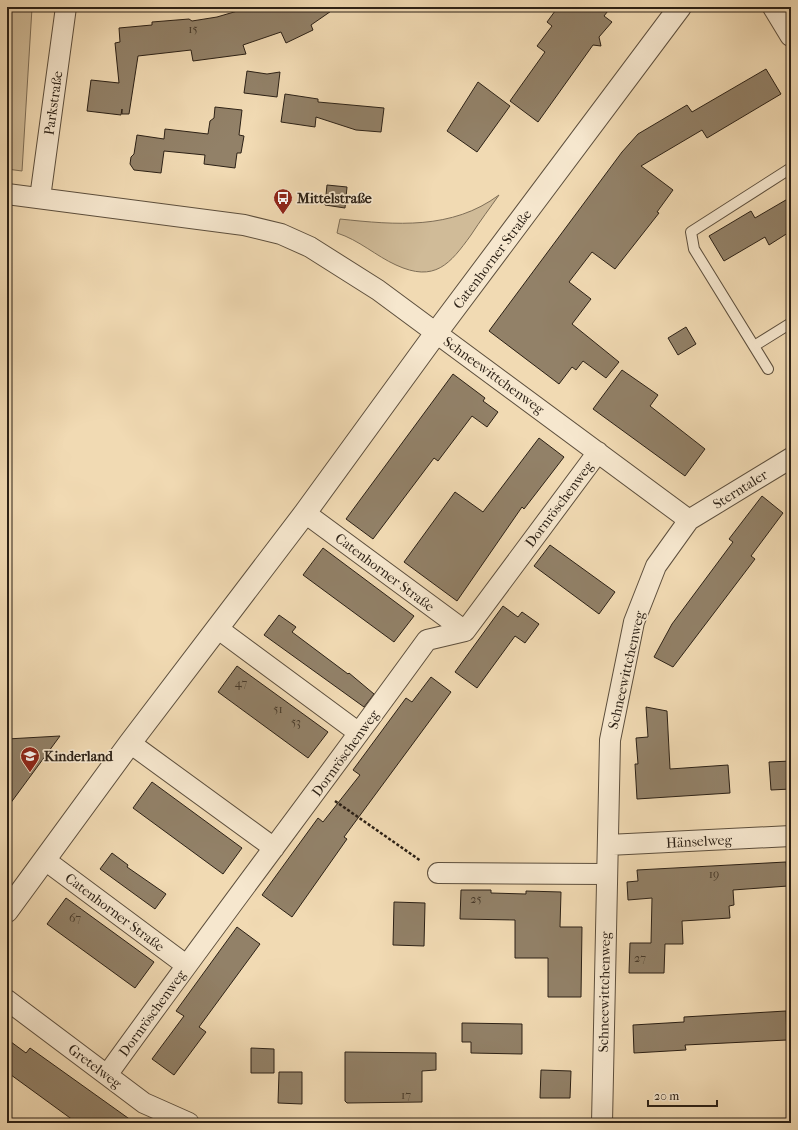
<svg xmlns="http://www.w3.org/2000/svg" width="798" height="1130" viewBox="0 0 798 1130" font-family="'IM FELL French Canon',serif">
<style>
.green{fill:#d0bb98;stroke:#7e6e57}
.building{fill:#928168;stroke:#2c2116}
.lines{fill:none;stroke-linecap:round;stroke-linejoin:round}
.service-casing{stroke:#5d4f3d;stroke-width:12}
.minor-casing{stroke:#5d4f3d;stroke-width:22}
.tertiary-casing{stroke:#5d4f3d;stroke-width:24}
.path{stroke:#2c2116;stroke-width:2.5;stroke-dasharray:3 2;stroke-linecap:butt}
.service{stroke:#f6e7ce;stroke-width:10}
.minor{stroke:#f6e7ce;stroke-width:20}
.tertiary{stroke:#f6e7ce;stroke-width:22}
.labels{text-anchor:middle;stroke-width:3.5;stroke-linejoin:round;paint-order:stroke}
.number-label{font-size:12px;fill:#46392a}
.street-label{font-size:14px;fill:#2c2116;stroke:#f6e7ce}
.poi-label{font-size:14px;font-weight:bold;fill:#2c2116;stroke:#f6e7ce;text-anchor:start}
</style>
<rect width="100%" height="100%" fill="#f1dab3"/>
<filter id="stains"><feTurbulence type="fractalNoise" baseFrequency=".005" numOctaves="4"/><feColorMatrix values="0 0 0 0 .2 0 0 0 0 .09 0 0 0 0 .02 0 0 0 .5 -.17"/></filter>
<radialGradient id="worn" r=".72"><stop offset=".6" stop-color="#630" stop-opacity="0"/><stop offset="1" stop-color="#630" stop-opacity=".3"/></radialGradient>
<path class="green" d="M 7,7 L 32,8 L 22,171 L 7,169 Z
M 499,195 C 490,208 480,221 471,235 C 450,264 435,283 396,265 C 376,256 359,240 337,233 L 340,219 C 396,225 452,230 499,195 Z"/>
<path class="building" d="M 251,7 L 337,7 L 311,25 L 313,30 L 286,43 L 281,32 L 243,45 L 246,54 L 193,61 L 191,50 L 138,56 L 129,114 L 122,114 L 122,109 L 121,115 L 87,111 L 91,80 L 119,83 L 115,43 L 120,42 L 119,28 L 152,25 L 152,22 L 189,19 L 192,21 L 217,17 Z
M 558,7 L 611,7 L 604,16 L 612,22 L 599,37 L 601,46 L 593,45 L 538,122 L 510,101 L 545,52 L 537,46 L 552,26 L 547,22 Z
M 766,69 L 781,94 L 707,138 L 702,130 L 641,166 L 673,190 L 657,212 L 659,213 L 615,269 L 592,252 L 569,282 L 591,299 L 572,324 L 619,362 L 606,378 L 583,361 L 576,370 L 572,367 L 559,384 L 489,331 L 622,152 L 638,134 L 687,105 L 692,112 Z
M 247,71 L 267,74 L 280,72 L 277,97 L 244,93 Z
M 478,82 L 510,106 L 477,152 L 447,131 Z
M 285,94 L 318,99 L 318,102 L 384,108 L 381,132 L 356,130 L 316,117 L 315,127 L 281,122 Z
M 215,107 L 242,110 L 239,135 L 244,136 L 241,153 L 237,153 L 235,168 L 204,164 L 205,155 L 164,151 L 161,173 L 134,170 L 130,164 L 131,157 L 134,154 L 137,135 L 164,139 L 165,129 L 208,134 L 210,121 L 214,118 Z
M 327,185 L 347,187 L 345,208 L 325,205 Z
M 791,197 L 791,231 L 769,245 L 765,237 L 724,261 L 709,236 L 751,211 L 755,218 Z
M 686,327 L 696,344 L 678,355 L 668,338 Z
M 622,370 L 658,395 L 650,406 L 705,449 L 685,476 L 593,409 Z
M 453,374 L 485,398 L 483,401 L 498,412 L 487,427 L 472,416 L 438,461 L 434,458 L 373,539 L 346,519 Z
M 539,438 L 564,457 L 524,509 L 522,507 L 457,601 L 404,562 L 455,492 L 483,512 Z
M 762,496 L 783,513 L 751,556 L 755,559 L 673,667 L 654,657 L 672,624 L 733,542 L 729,539 Z
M 550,545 L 615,592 L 599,614 L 534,566 Z
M 323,548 L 414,616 L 394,642 L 303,575 Z
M 503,606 L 518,617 L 522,612 L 539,624 L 525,643 L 515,636 L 477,688 L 455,672 Z
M 279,615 L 296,627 L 292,632 L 348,674 L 349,673 L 374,694 L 364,707 L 264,635 Z
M 237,666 L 328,732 L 308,758 L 218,692 Z
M 431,677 L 451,692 L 344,837 L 347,839 L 292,917 L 262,895 L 318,818 L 323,822 L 360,775 L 353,770 L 406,698 L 412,702 Z
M 646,707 L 667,711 L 670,769 L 728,765 L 730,793 L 637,799 L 635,764 L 638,764 L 636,738 L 648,737 Z
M 60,736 L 7,808 L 7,739 Z
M 791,761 L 791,789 L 771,790 L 769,762 Z
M 152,782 L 242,848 L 223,874 L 133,808 Z
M 112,853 L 128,865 L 127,867 L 166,894 L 155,909 L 100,869 Z
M 786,862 L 788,886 L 733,890 L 734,905 L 729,906 L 730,918 L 682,921 L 683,944 L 665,944 L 664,973 L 629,973 L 630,943 L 651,943 L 652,898 L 628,900 L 627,882 L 638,881 L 637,870 Z
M 461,890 L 491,890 L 491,893 L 526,894 L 526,891 L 561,892 L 560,927 L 582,927 L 581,997 L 548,997 L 548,958 L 515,958 L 515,920 L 460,919 Z
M 66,898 L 154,962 L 135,988 L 47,924 Z
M 394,902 L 425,903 L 424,946 L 393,945 Z
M 237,927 L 260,944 L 199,1027 L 206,1032 L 174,1075 L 152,1059 L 184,1016 L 176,1011 Z
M 786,1011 L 787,1040 L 685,1045 L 686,1050 L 634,1053 L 633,1025 L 684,1022 L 684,1017 Z
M 462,1023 L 522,1024 L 522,1054 L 471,1053 L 471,1042 L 462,1042 Z
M 7,1039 L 26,1053 L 30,1048 L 135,1123 L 77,1123 L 7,1072 Z
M 251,1048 L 274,1049 L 274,1073 L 251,1073 Z
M 345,1052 L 436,1053 L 436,1070 L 422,1071 L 422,1102 L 347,1103 L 345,1101 Z
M 541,1070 L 571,1071 L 570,1098 L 540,1098 Z
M 279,1072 L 302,1072 L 302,1104 L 278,1103 Z"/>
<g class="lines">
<g class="service-casing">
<path id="service" d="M 754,346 L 791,323
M 768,369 L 694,249 L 691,232 L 791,168"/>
</g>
<g class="minor-casing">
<path id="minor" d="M 7,194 L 244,225 L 281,234 L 310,247 L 378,290 L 689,520 L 656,566 L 634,622 L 610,740 L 602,1123
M 40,198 L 66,7
M 305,513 L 465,631
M 689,520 L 791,458
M 217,628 L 359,733
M 130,743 L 274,848
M 608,845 L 791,836
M 45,860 L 186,965
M 438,873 L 606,874
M 7,1000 L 144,1103 L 189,1123
M 107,1075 C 212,929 321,786 427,640 L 465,631 L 598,452"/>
</g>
<g class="tertiary-casing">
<path id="tertiary" d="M 774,7 L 791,35
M 7,911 L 130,743 L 305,513 L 436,333 L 680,7"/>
</g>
<path class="path" d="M 335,801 L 421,861"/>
<use href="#service" class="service"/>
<use href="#minor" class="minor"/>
<use href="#tertiary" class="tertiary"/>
</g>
<defs>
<g id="bus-pin" transform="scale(1)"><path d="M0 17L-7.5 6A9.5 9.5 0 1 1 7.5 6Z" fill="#8f2418" stroke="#f6e7ce"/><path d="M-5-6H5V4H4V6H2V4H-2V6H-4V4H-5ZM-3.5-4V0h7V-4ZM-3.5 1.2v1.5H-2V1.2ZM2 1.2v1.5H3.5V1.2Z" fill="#fff"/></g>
<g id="school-pin" transform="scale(1)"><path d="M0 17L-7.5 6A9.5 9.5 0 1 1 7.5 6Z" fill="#8f2418" stroke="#f6e7ce"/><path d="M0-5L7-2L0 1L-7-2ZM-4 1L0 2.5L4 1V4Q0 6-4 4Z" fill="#fff"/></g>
</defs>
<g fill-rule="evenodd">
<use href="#bus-pin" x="283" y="198"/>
<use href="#school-pin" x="30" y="756"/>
</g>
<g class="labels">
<g class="number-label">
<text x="193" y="33">15</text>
<text x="241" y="687">47</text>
<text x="278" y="713">51</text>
<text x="296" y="726">53</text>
<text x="714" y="878">19</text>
<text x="476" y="903">25</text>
<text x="75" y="922">67</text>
<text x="640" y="962">27</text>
<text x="406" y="1099">17</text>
</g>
<g class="street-label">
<text transform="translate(53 103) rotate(-82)" y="5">Parkstraße</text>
<text transform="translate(492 259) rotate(-53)" y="5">Catenhorner Straße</text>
<text transform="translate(494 375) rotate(36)" y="5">Schneewittchenweg</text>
<text transform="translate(740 489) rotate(-32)" y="5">Sterntaler</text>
<text transform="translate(559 504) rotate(-53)" y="5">Dornröschenweg</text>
<text transform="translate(385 572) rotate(37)" y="5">Catenhorner Straße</text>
<text transform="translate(626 670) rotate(-77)" y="5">Schneewittchenweg</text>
<text transform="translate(345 753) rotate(-54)" y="5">Dornröschenweg</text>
<text transform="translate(699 841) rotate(-3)" y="5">Hänselweg</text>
<text transform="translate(115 912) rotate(37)" y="5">Catenhorner Straße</text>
<text transform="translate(604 992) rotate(-89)" y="5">Schneewittchenweg</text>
<text transform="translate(152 1013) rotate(-54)" y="5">Dornröschenweg</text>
<text transform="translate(95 1066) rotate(37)" y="5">Gretelweg</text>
</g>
<g class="poi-label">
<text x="297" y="203">Mittelstraße</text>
<text x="44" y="761">Kinderland</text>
</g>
</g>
<rect width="798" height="1130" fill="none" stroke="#f1dab3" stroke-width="24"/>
<rect x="8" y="8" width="782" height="1114" fill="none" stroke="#2c2116" stroke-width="2"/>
<rect x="12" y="12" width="774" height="1106" fill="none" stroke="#2c2116"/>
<path d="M648 1100v6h69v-6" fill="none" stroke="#2c2116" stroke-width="2"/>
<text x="654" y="1100" font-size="12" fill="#2c2116" stroke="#f6e7ce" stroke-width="3" paint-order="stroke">20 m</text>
<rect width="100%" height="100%" filter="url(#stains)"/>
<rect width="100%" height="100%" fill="url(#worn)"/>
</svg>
